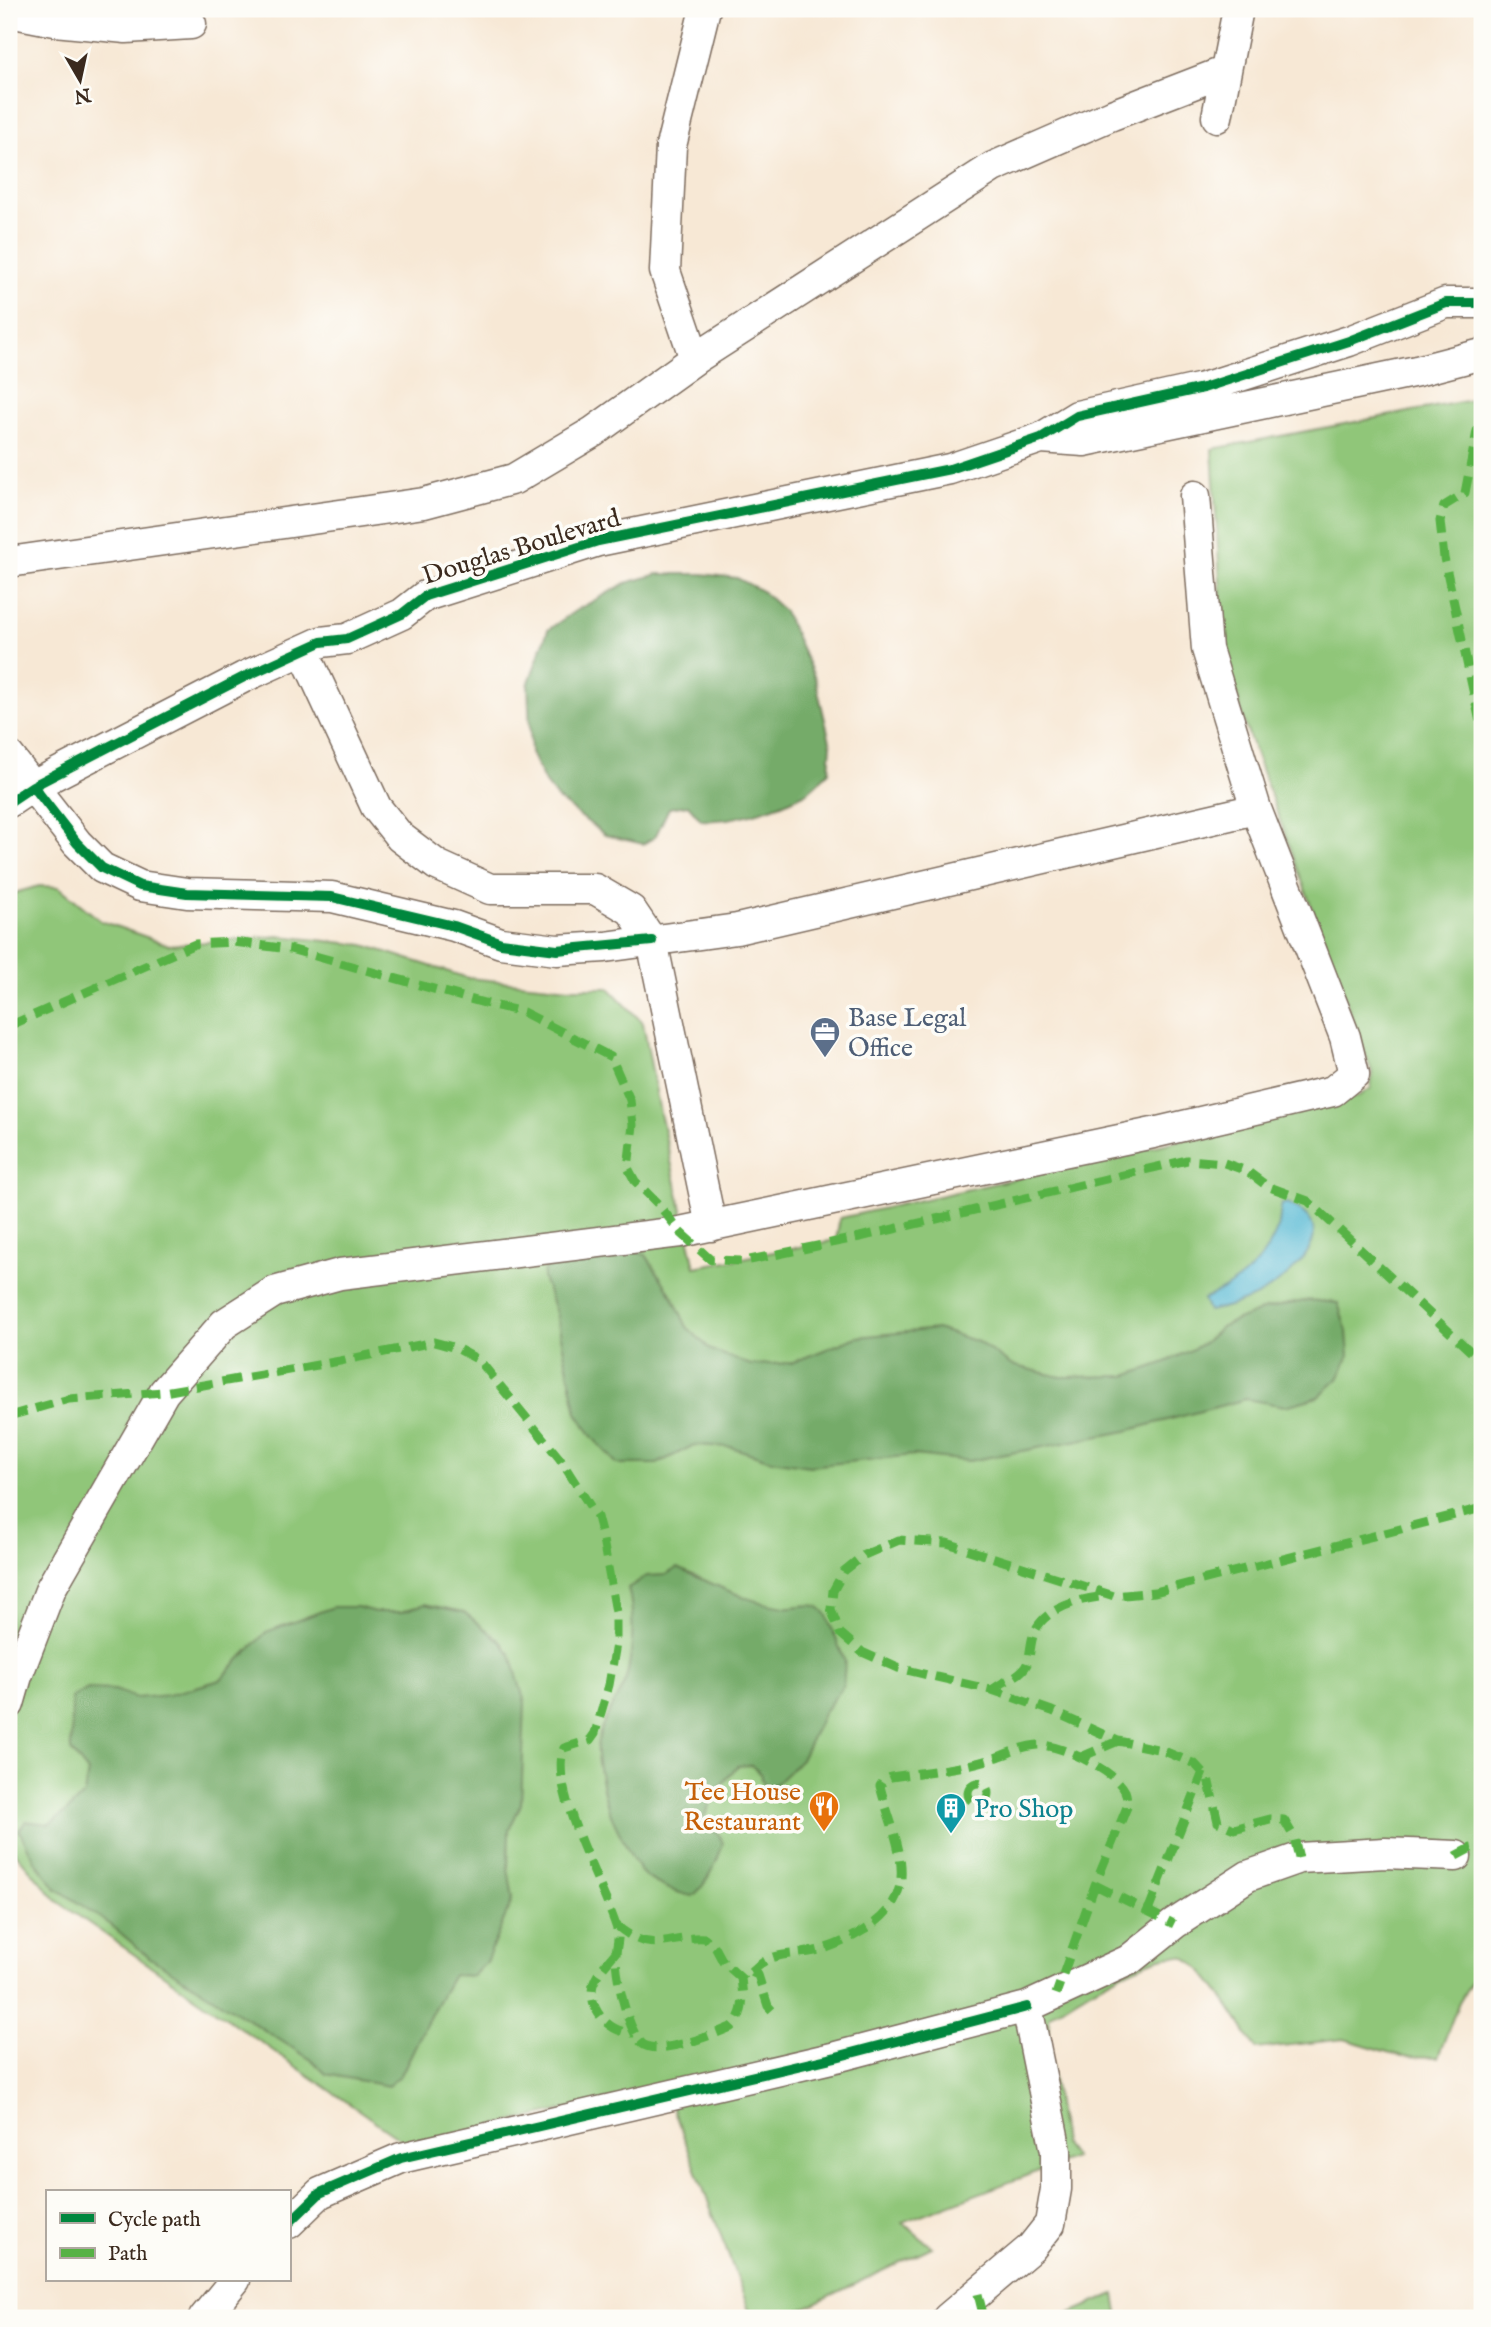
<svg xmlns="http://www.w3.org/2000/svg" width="1491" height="2327" viewBox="0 0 1491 2327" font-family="'IM FELL English',serif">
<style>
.green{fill:#90c679;stroke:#66784c;stroke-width:2}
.forest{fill:#74ab69;stroke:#586a44;stroke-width:2}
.water{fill:#56b9d4;stroke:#487279;stroke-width:2}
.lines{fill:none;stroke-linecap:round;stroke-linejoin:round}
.minor-casing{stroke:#7d6c5e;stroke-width:33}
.minor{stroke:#fff;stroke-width:30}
.quiet{stroke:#57b245;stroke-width:9;stroke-dasharray:18 9;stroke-linecap:butt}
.cycleway-casing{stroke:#fdfcf7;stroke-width:15}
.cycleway{stroke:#00873e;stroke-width:10}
.labels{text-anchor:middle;stroke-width:7;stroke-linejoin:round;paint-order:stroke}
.street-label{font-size:26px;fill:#3b2a1e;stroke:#fdfcf7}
.service-label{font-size:26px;fill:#4e5e75;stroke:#fdfcf7;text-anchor:start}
.food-label{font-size:26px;fill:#c56008;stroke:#fdfcf7;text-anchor:end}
.culture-label{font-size:26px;fill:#0d838f;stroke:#fdfcf7;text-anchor:start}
</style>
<rect width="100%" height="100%" fill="#fdfcf7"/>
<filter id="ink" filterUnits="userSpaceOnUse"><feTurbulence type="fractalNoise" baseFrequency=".0143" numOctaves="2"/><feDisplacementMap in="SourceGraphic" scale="14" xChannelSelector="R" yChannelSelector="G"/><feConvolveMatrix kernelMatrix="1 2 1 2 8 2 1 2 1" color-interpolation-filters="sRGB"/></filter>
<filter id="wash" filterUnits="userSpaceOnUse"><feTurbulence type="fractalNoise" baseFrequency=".00686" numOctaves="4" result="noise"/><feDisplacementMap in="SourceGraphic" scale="28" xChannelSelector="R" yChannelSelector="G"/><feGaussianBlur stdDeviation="1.57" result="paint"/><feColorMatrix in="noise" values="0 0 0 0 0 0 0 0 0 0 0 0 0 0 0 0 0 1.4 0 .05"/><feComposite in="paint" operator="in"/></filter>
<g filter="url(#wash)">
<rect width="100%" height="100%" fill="#f7e8d5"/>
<path class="green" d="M 1482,398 L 1482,1964 L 1459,2002 L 1438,2057 L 1402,2056 L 1344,2039 L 1256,2049 C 1244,2029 1205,1964 1184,1957 C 1156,1948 1072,1999 1049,2017 L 1048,2046 L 1063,2143 L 1074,2158 L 902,2222 L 932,2247 L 784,2318 L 752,2318 L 665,2087 L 409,2145 L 57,1901 L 9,1845 L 9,898 L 18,892 L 39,886 L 59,887 L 101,921 L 169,945 L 280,936 L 364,945 L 468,978 L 570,988 L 609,988 L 643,1023 L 660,1113 L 695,1267 L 836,1240 L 840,1218 L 1108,1158 L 1359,1096 L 1371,1088 L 1372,1072 L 1245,725 L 1224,648 L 1212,449 Z
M 1115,2294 L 1119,2318 L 1059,2318 Z"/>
<path class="forest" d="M 658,574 L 702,574 L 737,578 L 762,591 L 784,611 L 815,678 L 831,745 L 829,772 C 821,779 813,789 804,794 C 776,808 732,823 701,820 L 688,805 L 669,808 L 655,837 L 643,844 L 605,835 L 558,799 L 545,783 L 531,753 L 528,685 L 548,630 L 575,611 L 626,583 Z
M 627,1248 L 646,1255 L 673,1297 L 687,1327 L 711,1350 L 751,1365 L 791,1363 L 857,1337 L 937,1329 L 978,1342 L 1011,1365 L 1061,1377 L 1126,1376 L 1166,1362 L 1203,1344 L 1222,1326 L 1265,1309 L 1309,1300 L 1338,1303 L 1347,1332 L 1349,1356 L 1338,1379 L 1318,1397 L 1285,1406 L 1246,1399 L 1126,1431 L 969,1461 L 914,1455 L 810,1466 L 771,1460 L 731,1447 L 694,1445 L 657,1464 L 617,1464 L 593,1438 L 577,1413 L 556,1313 L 543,1278 L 545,1264 Z
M 677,1568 C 712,1583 746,1602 784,1607 C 801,1609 817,1597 827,1616 L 845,1662 L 843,1686 L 824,1712 L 801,1760 L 776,1784 L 768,1787 L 763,1783 L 761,1774 L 751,1765 L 737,1766 L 716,1792 L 701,1823 L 718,1834 L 723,1843 C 717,1863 709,1882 693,1896 C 679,1894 651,1883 641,1872 C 634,1863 613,1821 609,1810 C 605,1799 595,1756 597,1747 C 600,1725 612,1707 622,1688 C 634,1663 635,1614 628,1588 L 647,1576 L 665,1575 Z
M 424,1604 L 464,1612 L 499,1640 L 511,1655 L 525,1703 L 521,1804 L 509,1830 L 508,1869 L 513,1898 L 486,1962 L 473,1976 L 453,1975 L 432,2012 L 401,2075 L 388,2086 L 326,2074 L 313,2061 L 149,1957 L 111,1925 L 56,1888 L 35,1861 L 19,1830 L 26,1821 L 49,1824 L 66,1812 L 84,1794 L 88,1772 L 71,1751 L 72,1697 L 88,1689 L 115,1690 L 136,1698 L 168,1695 L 220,1680 L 266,1632 L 333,1607 L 357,1607 L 375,1612 L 401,1612 Z"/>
<path class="water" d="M 1288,1203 C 1295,1207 1306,1213 1310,1220 C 1328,1250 1273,1290 1250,1299 C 1237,1305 1222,1308 1208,1311 L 1203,1299 C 1237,1285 1263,1265 1277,1230 C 1281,1222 1279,1213 1282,1204 Z"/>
</g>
<g filter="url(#ink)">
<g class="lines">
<g class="minor-casing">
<path id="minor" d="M 9,12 L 55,21 L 126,28 L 191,24
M 1217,117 L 1238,9
M 695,359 L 665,271 L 671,146 L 705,9
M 1041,438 L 1084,441 L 1417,371 L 1482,354
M 9,562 L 424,503 L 514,479 L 593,432 L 695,359 L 993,167 L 1112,115 L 1226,71
M 303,650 L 376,807 L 400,837 L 437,865 L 490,889 L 595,889 L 631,910 L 652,941 L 711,1226
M 9,756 L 77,843 L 102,868 L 140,886 L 187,893 L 332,897 L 454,926 L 501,943 L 557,950 L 605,947 L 737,929 L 1256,809
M 9,802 L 33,786 L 244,677 L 321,642 L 347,639 L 402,614 L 425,596 L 598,541 L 950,469 L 1041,438 L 1077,416 L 1203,388 L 1349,341 L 1446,303 L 1482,303
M 9,1704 L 17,1676 L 51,1588 L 164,1392 L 224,1324 L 274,1292 L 340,1274 L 680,1232 L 1153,1133 L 1333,1091 L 1354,1074 L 1345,1037 L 1256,809 L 1207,649 L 1195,496
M 289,2223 L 320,2193 L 401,2158 L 836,2057 L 1027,2007 L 1129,1960 L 1174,1924 L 1248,1876 L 1299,1858 L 1385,1853 L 1456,1856
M 204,2318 L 235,2280
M 948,2318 L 1031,2248 L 1050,2224 L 1056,2189 L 1056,2151 L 1027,2007"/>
</g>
<use href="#minor" class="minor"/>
<path class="quiet" d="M 1482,425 L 1477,431 L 1465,493 L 1444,506 L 1440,521 L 1444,558 L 1482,731
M 9,1026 L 195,944 L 233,942 L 290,949 L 484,1003 L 523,1012 L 611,1057 L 630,1100 L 633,1125 L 628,1168 L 635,1181 L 659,1205 L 680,1232 L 711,1260 L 745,1261 L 860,1237 L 1187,1160 L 1224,1163 L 1247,1171 L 1267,1186 L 1308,1201 L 1482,1362
M 9,1416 L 69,1399 L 164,1392 L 340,1361 L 434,1342 L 456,1348 L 479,1360 L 560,1459 L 597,1517 L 603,1540 L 616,1612 L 616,1644 L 609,1685 L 595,1733 L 590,1740 L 564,1748 C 548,1789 604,1886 617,1929 C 620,1939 616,1946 616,1955 C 615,1974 628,2035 644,2045 C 662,2055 712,2035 731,2027 C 746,2013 743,1996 741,1978 L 744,1974 L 751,1972 L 758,1975 L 768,2006 L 776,2015
M 992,1690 C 1002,1681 1021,1677 1027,1664 C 1031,1654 1030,1641 1035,1631 C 1046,1607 1083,1598 1107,1596
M 1079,1758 L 1118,1741
M968 1793a10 10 0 1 1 20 0a10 10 0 1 1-20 0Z
M 1456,1856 L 1471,1848 L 1482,1846
M 1299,1858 L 1294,1837 L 1284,1820 L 1270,1819 L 1234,1829 L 1218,1822 L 1208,1778 L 1195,1764 L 1162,1750 L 1118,1741 L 1052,1711 L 992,1690 L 898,1668 L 862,1652 L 840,1633 L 831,1609 L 833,1591 L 844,1571 L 864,1555 L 899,1540 L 947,1543 L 1114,1596 L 1155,1592 L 1482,1508
M 1095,1885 L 1174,1924
M 1148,1911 L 1203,1772
M 615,1924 C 652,1957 665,1936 705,1938 L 715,1947 L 723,1962 L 741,1978
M 615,1953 C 607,1963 597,1972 593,1985 C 587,2009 610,2034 634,2033
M 751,1972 C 771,1951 789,1956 815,1951 C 833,1947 849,1939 864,1930 C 927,1892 894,1841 880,1786 L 884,1780 L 891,1777 C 924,1772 959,1769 991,1759 C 1007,1755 1020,1746 1037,1745 C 1058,1743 1116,1771 1125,1791 C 1127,1796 1127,1801 1127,1807 L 1095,1885 L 1056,1994
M 978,2294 L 984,2318"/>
<g class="cycleway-casing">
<path id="cycleway" d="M 33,786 L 77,843 L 102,868 L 140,886 L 187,893 L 332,897 L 454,926 L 501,943 L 557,950 L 652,941
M 9,802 L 33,786 L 244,677 L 321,642 L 347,639 L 402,614 L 425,596 L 598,541 L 950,469 L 1041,438 L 1077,416 L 1203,388 L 1349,341 L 1446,303 L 1482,303
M 289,2223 L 320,2193 L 401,2158 L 836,2057 L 1027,2007"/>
</g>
<use href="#cycleway" class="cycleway"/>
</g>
</g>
<defs>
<g id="office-pin" transform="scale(1.575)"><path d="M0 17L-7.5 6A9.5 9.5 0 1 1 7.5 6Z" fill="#5c6f8a" stroke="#fdfcf7"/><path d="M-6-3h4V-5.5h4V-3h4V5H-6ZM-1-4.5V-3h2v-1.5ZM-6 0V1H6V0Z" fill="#fff"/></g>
<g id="restaurant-pin" transform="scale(1.575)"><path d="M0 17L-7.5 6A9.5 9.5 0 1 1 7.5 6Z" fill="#e8710a" stroke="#fdfcf7"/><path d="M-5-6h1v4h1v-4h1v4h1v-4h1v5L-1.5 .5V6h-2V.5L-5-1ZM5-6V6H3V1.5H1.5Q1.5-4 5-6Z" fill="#fff"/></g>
<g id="building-pin" transform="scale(1.575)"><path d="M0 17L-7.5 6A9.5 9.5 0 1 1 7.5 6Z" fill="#0f9aa8" stroke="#fdfcf7"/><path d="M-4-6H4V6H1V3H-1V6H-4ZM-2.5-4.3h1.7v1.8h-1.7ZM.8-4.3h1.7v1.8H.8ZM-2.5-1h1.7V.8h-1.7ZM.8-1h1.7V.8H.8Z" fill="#fff"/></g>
</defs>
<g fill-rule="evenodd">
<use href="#office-pin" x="825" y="1032"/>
<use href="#restaurant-pin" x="824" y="1806"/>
<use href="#building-pin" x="951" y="1808"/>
</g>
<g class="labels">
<g class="street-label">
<text transform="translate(521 546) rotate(-17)" y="9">Douglas Boulevard</text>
</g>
<g class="service-label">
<text x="848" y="1026">Base Legal<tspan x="848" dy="30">Office</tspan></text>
</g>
<g class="food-label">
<text x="801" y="1800">Tee House<tspan x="801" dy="30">Restaurant</tspan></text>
</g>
<g class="culture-label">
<text x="974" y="1817">Pro Shop</text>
</g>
</g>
<rect width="1491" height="2327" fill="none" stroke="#fdfcf7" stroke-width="35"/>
<rect x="46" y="2190" width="245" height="91" fill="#fdfcf7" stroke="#afa8a0" stroke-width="2"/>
<rect x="60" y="2213" width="35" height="10" fill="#00873e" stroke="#afa8a0" stroke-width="2"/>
<text x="108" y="2226" font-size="21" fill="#3b2a1e">Cycle path</text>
<rect x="60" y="2248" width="35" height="10" fill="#57b245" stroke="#afa8a0" stroke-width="2"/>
<text x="108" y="2260" font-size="21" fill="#3b2a1e">Path</text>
<g transform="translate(80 80) rotate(171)" stroke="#fdfcf7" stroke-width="5" paint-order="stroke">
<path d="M0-5L12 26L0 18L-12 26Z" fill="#3b2a1e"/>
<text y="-10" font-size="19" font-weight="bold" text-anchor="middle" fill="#3b2a1e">N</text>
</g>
</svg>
